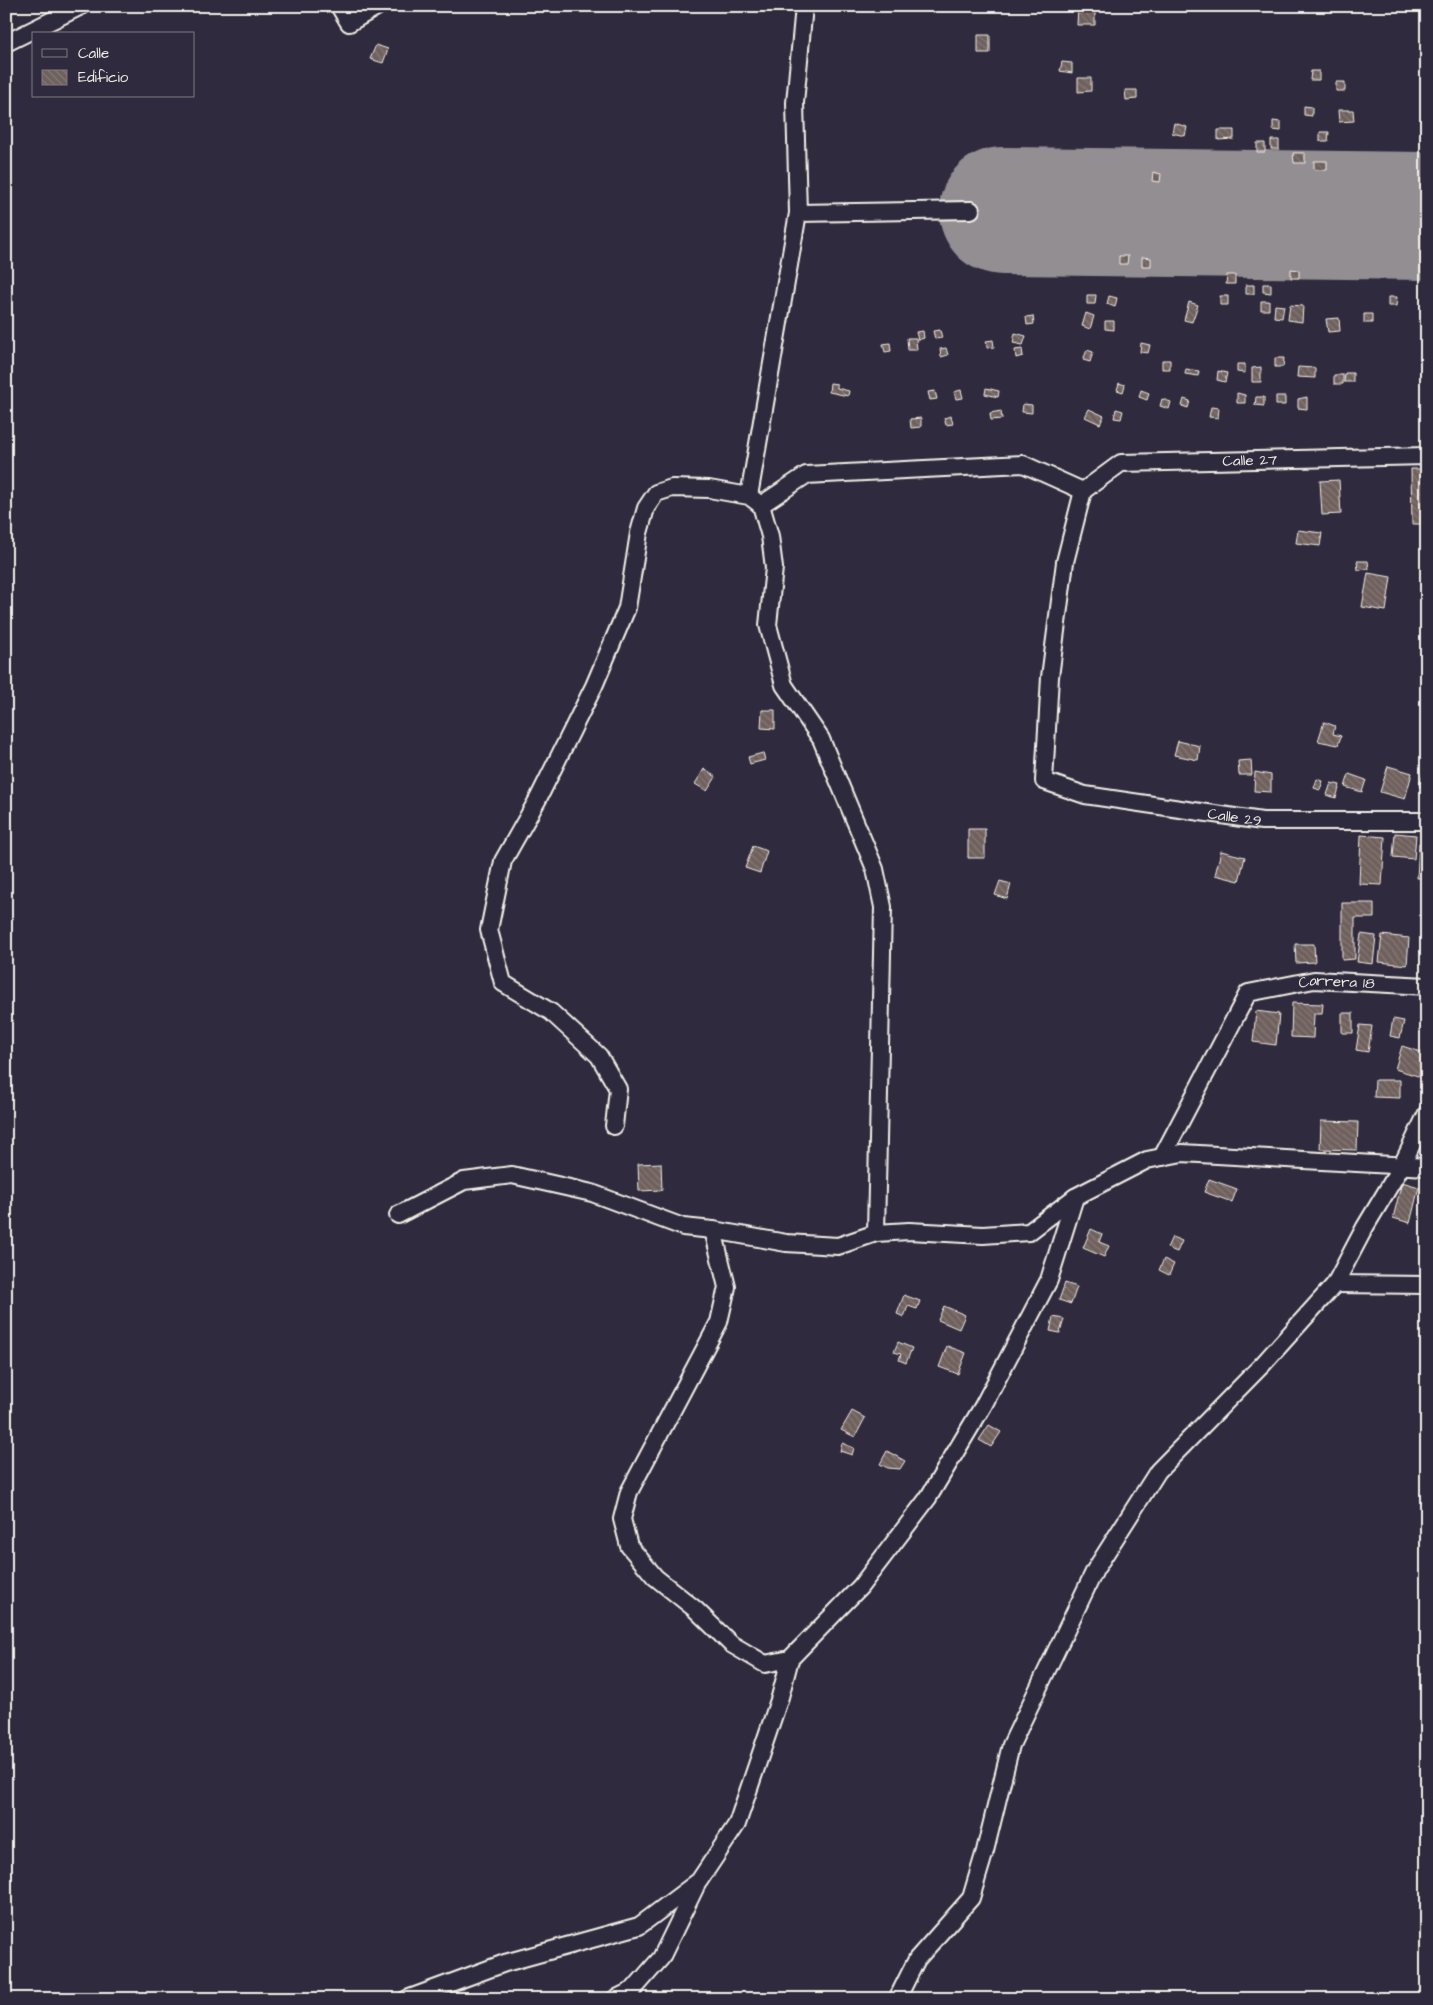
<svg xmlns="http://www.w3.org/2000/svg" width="1433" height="2005" viewBox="0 0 1433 2005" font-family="'Architects Daughter',sans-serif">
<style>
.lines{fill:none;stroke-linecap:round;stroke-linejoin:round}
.runway{stroke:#928e92;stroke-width:128}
.building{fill:url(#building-back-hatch);stroke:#f4f1e8}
.minor-casing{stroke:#f4f1e8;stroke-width:20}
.minor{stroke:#2f2a3d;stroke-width:16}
.labels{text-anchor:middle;stroke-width:4;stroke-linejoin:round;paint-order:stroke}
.street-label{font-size:15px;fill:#f4f1e8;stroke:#2f2a3d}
</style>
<defs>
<pattern id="building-back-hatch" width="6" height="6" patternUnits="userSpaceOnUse" patternTransform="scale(1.25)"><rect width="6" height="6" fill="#6f615d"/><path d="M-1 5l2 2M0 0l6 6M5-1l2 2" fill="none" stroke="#847874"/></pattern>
</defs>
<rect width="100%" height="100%" fill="#2f2a3d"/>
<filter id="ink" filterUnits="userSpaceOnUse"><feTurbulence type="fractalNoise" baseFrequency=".02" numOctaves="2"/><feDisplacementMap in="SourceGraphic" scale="10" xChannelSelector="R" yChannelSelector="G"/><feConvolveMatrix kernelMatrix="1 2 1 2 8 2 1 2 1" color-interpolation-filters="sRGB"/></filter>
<g filter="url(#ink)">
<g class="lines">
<path class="runway" d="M 1003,211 L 1427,216"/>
</g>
<path class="building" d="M 1078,6 L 1095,6 L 1095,25 L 1077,25 Z
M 978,35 L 990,35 L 990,53 L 978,53 Z
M 376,45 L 388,49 L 383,63 L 370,59 Z
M 1062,62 L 1072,63 L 1072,73 L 1060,71 Z
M 1311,71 L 1319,71 L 1319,80 L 1310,80 Z
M 1078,78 L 1091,78 L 1091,91 L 1078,92 Z
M 1336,82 L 1345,82 L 1345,91 L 1336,91 Z
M 1125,90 L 1137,90 L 1137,99 L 1126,100 Z
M 1304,106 L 1312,107 L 1312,116 L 1304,115 Z
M 1338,110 L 1353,110 L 1354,121 L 1339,122 Z
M 1273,121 L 1281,122 L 1281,131 L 1273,130 Z
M 1174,123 L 1187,127 L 1185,136 L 1172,133 Z
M 1218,130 L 1234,130 L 1234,139 L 1218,140 Z
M 1320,132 L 1329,132 L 1328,141 L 1320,141 Z
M 1271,140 L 1279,140 L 1279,149 L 1271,149 Z
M 1257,143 L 1265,143 L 1265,152 L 1257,152 Z
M 1293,153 L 1305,153 L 1305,163 L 1294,163 Z
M 1314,161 L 1327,161 L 1327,170 L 1314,170 Z
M 1153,172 L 1161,174 L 1160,182 L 1152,181 Z
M 1119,256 L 1128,256 L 1127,264 L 1119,264 Z
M 1142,257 L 1151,258 L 1151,266 L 1142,266 Z
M 1291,269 L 1299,270 L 1299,278 L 1291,278 Z
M 1227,275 L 1235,275 L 1235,284 L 1226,284 Z
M 1263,284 L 1271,284 L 1271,293 L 1263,292 Z
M 1246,285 L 1254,285 L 1254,294 L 1246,294 Z
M 1087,295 L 1096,295 L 1095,304 L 1087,304 Z
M 1109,296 L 1117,298 L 1115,307 L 1107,304 Z
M 1220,296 L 1228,296 L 1228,305 L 1220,305 Z
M 1388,297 L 1397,297 L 1396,306 L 1388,306 Z
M 1261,301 L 1269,301 L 1269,310 L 1261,310 Z
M 1189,302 L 1198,305 L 1192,322 L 1184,320 Z
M 1275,305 L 1284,306 L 1282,318 L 1274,317 Z
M 1290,305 L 1303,306 L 1302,322 L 1288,320 Z
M 1086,313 L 1094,316 L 1090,329 L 1082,326 Z
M 1364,314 L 1372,314 L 1372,323 L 1364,323 Z
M 1033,316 L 1034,324 L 1027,325 L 1026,317 Z
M 1339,318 L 1340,331 L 1328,332 L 1326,319 Z
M 1105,321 L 1114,321 L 1114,330 L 1105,329 Z
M 940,330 L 942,338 L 935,339 L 933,331 Z
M 923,331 L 924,338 L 918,340 L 916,332 Z
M 1015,333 L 1026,336 L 1023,345 L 1013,343 Z
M 907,338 L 916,338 L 917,350 L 908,350 Z
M 993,340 L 994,347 L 987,348 L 986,341 Z
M 890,343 L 891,351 L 885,352 L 883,344 Z
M 1141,343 L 1150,345 L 1148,353 L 1140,352 Z
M 946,348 L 948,355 L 941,357 L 940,349 Z
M 1022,349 L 1023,356 L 1016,358 L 1015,350 Z
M 1087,350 L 1093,352 L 1090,362 L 1083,360 Z
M 1275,358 L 1284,358 L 1283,367 L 1275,367 Z
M 1162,360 L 1170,360 L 1170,369 L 1162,369 Z
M 1237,364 L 1245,364 L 1245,373 L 1237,372 Z
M 1261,367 L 1261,382 L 1252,382 L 1252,368 Z
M 1298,367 L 1315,368 L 1315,378 L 1297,377 Z
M 1186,369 L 1199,371 L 1198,376 L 1185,374 Z
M 1218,371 L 1227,373 L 1225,382 L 1217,380 Z
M 1345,373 L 1353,373 L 1353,382 L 1344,382 Z
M 1334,375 L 1343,375 L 1343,384 L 1334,384 Z
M 830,383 L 837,384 L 837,388 L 849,391 L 848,396 L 829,392 Z
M 1119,383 L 1125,385 L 1123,392 L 1117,390 Z
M 986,388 L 999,391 L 998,397 L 985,394 Z
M 961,390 L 963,398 L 956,399 L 954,392 Z
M 1141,390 L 1149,393 L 1147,400 L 1139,397 Z
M 935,391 L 937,399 L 930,400 L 928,392 Z
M 1237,393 L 1245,395 L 1245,403 L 1237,403 Z
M 1276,396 L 1285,396 L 1285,405 L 1276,405 Z
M 1256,397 L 1264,397 L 1264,406 L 1255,405 Z
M 1307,397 L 1307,409 L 1298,408 L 1298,399 Z
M 1162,399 L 1171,402 L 1169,409 L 1160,406 Z
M 1184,399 L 1190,401 L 1188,408 L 1182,406 Z
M 1023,404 L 1032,405 L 1032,413 L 1022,412 Z
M 1211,407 L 1219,408 L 1218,418 L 1209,417 Z
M 1089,409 L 1104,416 L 1100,424 L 1085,417 Z
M 1116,409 L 1123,411 L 1121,419 L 1114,418 Z
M 1001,411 L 1002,419 L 991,420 L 990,413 Z
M 951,416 L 953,424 L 946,425 L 944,418 Z
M 921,418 L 921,427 L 911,428 L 910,419 Z
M 1411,469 L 1427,469 L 1427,524 L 1412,524 Z
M 1339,480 L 1341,514 L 1322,515 L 1320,481 Z
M 1298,530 L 1322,533 L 1320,546 L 1296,543 Z
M 1357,561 L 1368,561 L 1369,569 L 1358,570 Z
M 1368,573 L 1391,577 L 1386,611 L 1362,607 Z
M 762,710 L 775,710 L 775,729 L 761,728 Z
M 1324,722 L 1335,726 L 1333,734 L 1341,736 L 1338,745 L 1318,741 Z
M 1178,741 L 1200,746 L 1198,760 L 1174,755 Z
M 763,753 L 765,760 L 750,764 L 748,757 Z
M 1251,760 L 1252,775 L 1239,775 L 1238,761 Z
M 1427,762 L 1427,789 L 1419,786 Z
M 1388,766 L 1412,773 L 1405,799 L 1380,792 Z
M 704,769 L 716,777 L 707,791 L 695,784 Z
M 1255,772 L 1271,775 L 1271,792 L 1254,791 Z
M 1349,774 L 1366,780 L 1362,792 L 1345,787 Z
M 1317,779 L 1323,781 L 1320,790 L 1314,788 Z
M 1331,783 L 1340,785 L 1336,798 L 1327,795 Z
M 968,829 L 985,829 L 985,858 L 968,858 Z
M 1395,833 L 1416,835 L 1414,859 L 1393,857 Z
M 1361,835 L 1385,837 L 1382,885 L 1359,884 Z
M 1419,843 L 1427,843 L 1427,878 L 1417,878 Z
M 753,846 L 767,851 L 760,873 L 745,868 Z
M 1221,851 L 1245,857 L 1239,881 L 1215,875 Z
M 1000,881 L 1011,884 L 1007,899 L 995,895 Z
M 1342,903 L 1374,903 L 1374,918 L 1355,918 L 1355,959 L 1342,960 Z
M 1361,934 L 1376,936 L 1373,964 L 1357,962 Z
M 1382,935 L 1409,938 L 1407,965 L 1379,962 Z
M 1295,944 L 1314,944 L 1315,962 L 1296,963 Z
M 1292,1003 L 1323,1004 L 1322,1014 L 1314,1014 L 1313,1038 L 1291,1037 Z
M 1256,1011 L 1279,1014 L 1276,1045 L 1253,1042 Z
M 1342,1013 L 1353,1013 L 1353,1033 L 1342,1033 Z
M 1393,1019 L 1404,1021 L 1400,1038 L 1390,1036 Z
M 1360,1025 L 1372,1026 L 1368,1052 L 1356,1050 Z
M 1402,1046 L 1424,1053 L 1421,1064 L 1424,1066 L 1421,1077 L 1395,1069 Z
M 1375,1080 L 1400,1080 L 1400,1098 L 1374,1097 Z
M 1321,1121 L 1358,1122 L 1357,1150 L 1320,1149 Z
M 661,1163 L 662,1190 L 639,1191 L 638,1164 Z
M 1209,1179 L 1237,1189 L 1232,1202 L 1204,1192 Z
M 1402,1182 L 1419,1187 L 1410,1223 L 1393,1218 Z
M 1091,1229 L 1102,1234 L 1099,1242 L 1109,1246 L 1104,1257 L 1083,1248 Z
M 1172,1237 L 1182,1241 L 1177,1252 L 1167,1248 Z
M 1164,1259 L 1174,1264 L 1169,1275 L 1159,1270 Z
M 1065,1283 L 1077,1287 L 1071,1304 L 1059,1300 Z
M 904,1295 L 920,1301 L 917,1309 L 908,1306 L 904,1317 L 897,1314 Z
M 944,1306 L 965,1315 L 959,1329 L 938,1320 Z
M 1053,1317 L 1064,1319 L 1060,1333 L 1050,1331 Z
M 898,1342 L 912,1348 L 906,1363 L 899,1360 L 901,1354 L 894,1352 Z
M 947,1346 L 966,1353 L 958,1374 L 939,1367 Z
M 852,1411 L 865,1418 L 855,1437 L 841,1430 Z
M 989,1425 L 1001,1432 L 991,1447 L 979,1440 Z
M 842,1443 L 854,1448 L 852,1455 L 840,1451 Z
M 887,1451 L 905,1461 L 900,1469 L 888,1468 L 880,1464 Z"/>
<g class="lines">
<g class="minor-casing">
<g id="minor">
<path d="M 339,6 L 349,23 L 378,6"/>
<path d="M 6,43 L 81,6"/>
<path d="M 798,213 L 971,210"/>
<path id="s1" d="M 1083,491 L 1065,562 L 1050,677 L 1044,781 L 1085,795 L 1262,821 L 1427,821"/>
<path id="s2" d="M 1083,491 L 1121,463 L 1427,456"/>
<path d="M 749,496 L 798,213 L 795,103 L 804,6"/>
<path d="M 761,505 L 806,475 L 1023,464 L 1083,491"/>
<path d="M 614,1126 L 618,1089 L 599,1056 L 551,1012 L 503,983 L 489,930 L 503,861 L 538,799 L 594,686 L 627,608 L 639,533 L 646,508 L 656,493 L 672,488 L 709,489 L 749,496 L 761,505 L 770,536 L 774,568 L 768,625 L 784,685 L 821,739 L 875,869 L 883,907 L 876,1233"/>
<path id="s3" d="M 1162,1157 L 1248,993 L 1314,980 L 1427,986"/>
<path d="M 398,1215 L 464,1181 L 512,1175 L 592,1193 L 683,1227 L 713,1230 L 786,1243 L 838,1246 L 876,1233 L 909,1231 L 983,1235 L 1029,1232 L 1075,1197 L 1147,1160 L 1182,1153 L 1427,1167"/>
<path d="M 713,1230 L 727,1287 L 719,1322 L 629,1492 L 622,1519 L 629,1546 L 655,1577 L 695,1609 L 731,1644 L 765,1664 L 790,1659"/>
<path d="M 1335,1284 L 1427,1285"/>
<path d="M 407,1999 L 505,1963 L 639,1926 L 699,1881 L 737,1824 L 780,1697 L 790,1659 L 860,1587 L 928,1498 L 983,1406 L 1049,1280 L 1075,1197"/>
<path d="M 615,1999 L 633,1990 L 661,1958 L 697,1884"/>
<path d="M 897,1999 L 917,1959 L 971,1898 L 985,1851 L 1011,1745 L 1095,1570 L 1158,1471 L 1263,1364 L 1335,1284 L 1365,1227 L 1401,1167 L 1427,1113"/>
</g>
</g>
<use href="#minor" class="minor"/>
</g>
</g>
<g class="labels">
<g class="street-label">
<text dy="5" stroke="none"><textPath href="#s2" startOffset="176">Calle 27</textPath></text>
<text dy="5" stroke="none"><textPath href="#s1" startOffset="488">Calle 29</textPath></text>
<text dy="5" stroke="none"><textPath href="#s3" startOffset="275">Carrera 18</textPath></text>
</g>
</g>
<rect width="1433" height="2005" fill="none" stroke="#2f2a3d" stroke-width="25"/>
<rect x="12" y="12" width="1408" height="1980" fill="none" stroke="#f4f1e8" stroke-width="2" filter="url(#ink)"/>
<rect x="32" y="32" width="162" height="65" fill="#2f2a3d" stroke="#7e7a81"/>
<rect x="42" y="49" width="25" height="8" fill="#2f2a3d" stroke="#7e7a81"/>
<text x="78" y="58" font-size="15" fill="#f4f1e8">Calle</text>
<rect x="42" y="70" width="25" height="15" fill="url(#building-back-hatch)" stroke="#7e7a81"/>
<text x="78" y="82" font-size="15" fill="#f4f1e8">Edificio</text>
</svg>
